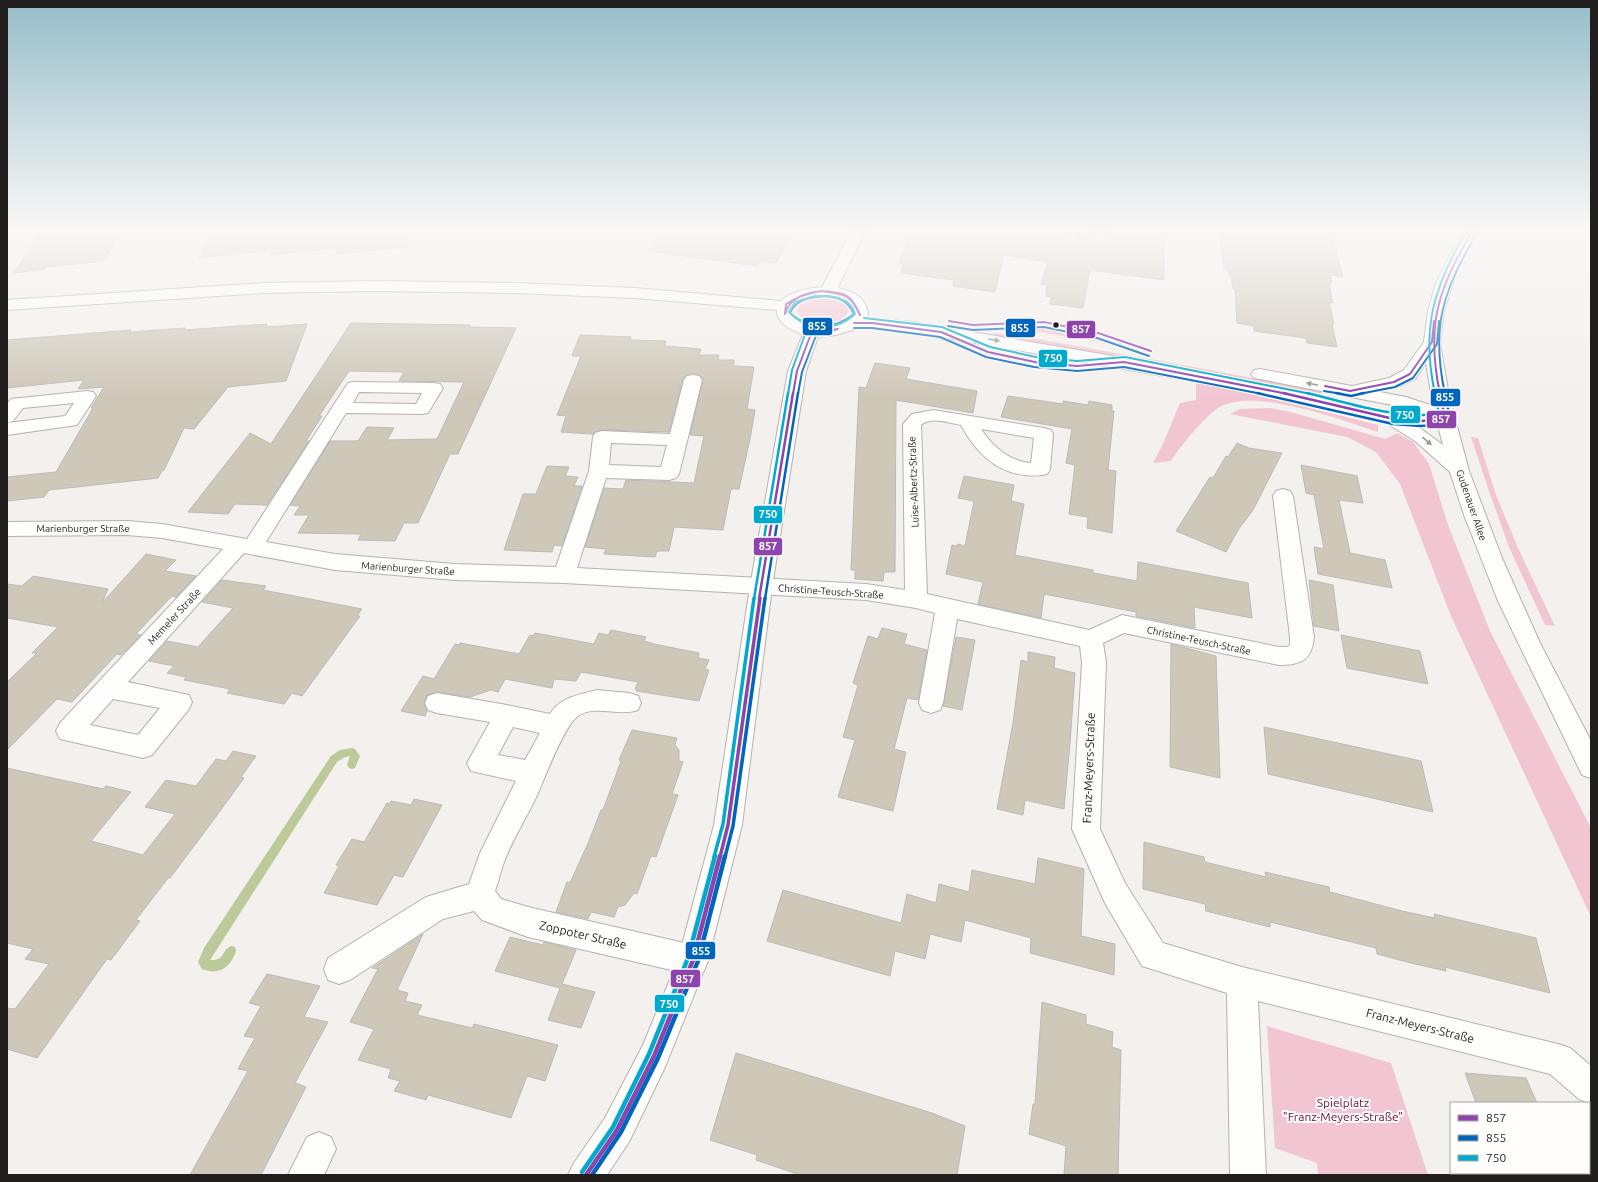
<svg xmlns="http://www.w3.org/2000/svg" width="1598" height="1182" viewBox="0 0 1598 1182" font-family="Ubuntu,sans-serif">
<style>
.green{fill:#f1c6d2}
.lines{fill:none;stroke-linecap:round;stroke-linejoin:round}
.stream{fill:#bbca98;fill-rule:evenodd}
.building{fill:#cec8b9;stroke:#bbbab7}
.street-casing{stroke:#b4b1af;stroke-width:2}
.secondary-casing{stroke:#b4b1af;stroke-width:2}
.street{fill:#fdfdfc;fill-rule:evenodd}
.secondary{fill:#fdfdfc;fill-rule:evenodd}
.bus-1-far3-casing{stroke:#fffdfc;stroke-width:4}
.bus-1-far2-casing{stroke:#fffdfc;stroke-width:5}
.bus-1-far1-casing{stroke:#fffdfc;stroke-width:6}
.bus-1-casing{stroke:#fffdfc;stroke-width:8}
.bus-2-far3-casing{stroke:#fffdfc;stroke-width:4}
.bus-2-far2-casing{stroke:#fffdfc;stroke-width:5}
.bus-2-far1-casing{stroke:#fffdfc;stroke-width:6}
.bus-2-casing{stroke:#fffdfc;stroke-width:8}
.bus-3-far3-casing{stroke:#fffdfc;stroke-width:4}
.bus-3-far2-casing{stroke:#fffdfc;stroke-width:5}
.bus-3-far1-casing{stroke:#fffdfc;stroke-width:6}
.bus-3-casing{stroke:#fffdfc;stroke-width:8}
.bus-1-far3{stroke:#8e44ad;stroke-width:2}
.bus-1-far2{stroke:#8e44ad;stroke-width:2.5}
.bus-1-far1{stroke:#8e44ad;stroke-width:3.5}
.bus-1{stroke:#8e44ad;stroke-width:4.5}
.bus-2-far3{stroke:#0065bd;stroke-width:2}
.bus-2-far2{stroke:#0065bd;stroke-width:2.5}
.bus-2-far1{stroke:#0065bd;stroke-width:3.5}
.bus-2{stroke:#0065bd;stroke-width:4.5}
.bus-3-far3{stroke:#00a9ce;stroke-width:2}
.bus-3-far2{stroke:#00a9ce;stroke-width:2.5}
.bus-3-far1{stroke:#00a9ce;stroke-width:3.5}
.bus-3{stroke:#00a9ce;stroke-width:4.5}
.oneway{fill:#9a9998}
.bus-dot{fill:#211e1d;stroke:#fffdfc;stroke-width:1.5}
.labels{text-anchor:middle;stroke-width:4;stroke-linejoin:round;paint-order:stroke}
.street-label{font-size:10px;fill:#211e1d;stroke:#fffdfc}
.near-street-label{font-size:12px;fill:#211e1d;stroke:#fffdfc}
.near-park-label{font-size:12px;fill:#680f38;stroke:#fffdfc}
.line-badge{stroke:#fffdfc;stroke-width:1.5}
.badge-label{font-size:11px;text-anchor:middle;font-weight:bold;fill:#fff}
</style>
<rect width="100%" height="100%" fill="#f3f0ed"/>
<path class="green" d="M 818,297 C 826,297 862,304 843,318 C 831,328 802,327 797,310 C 801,301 809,299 818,297 Z
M 1017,325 C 1038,326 1099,331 1114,344 L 1007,327 Z
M 994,333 L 1020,336 L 1161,361 L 1321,391 L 1321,396 C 1212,372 1103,355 993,336 Z
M 979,342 L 1089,360 C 1059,364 1006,355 977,343 Z
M 1201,383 L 1290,403 L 1378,425 L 1378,432 C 1342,420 1252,386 1218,408 C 1204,417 1179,448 1171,461 L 1153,463 L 1162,446 L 1180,403 L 1196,400 L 1196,384 Z
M 1271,408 L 1294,413 L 1385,439 L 1397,433 L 1413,442 L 1429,464 L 1448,525 L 1490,631 L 1591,828 L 1591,917 L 1451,616 L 1400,484 L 1376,452 L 1347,437 L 1230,414 L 1240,409 Z
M 1471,437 L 1478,438 L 1496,495 L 1518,548 L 1555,626 L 1545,625 L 1509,547 L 1490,494 Z
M 1267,1026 L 1391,1063 L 1428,1175 L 1318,1175 L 1317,1163 L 1275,1148 Z"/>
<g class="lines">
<path class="stream" d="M 352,748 L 355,749 L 360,756 L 355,768 L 352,769 L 349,768 L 347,765 L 350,756 L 345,757 L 337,762 L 210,960 C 226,961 221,950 231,946 L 235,947 L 236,951 C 231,967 219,976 202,969 L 198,962 L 204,948 L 331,756 L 340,750 Z"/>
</g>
<path class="building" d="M 42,232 L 121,232 L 104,261 L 47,267 L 45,269 L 13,273 Z
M 211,232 L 406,232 L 407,247 L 336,254 L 337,248 L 270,255 L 272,250 L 199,258 Z
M 663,232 L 794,232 L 776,263 L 760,261 L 757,266 L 648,251 Z
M 918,232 L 1014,232 L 1076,240 L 1077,232 L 1089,232 L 1097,241 L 1105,243 L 1109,242 L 1112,238 L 1107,232 L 1164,232 L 1164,280 L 1090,270 L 1083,308 L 1050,304 L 1051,297 L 1046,296 L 1047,285 L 1041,284 L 1048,262 L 1004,255 L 995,292 L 953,286 L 954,280 L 901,273 L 903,264 L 899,263 L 908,238 L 917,239 Z
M 1220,232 L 1331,232 L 1343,277 L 1330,275 L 1332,283 L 1329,282 L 1333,303 L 1329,302 L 1334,324 L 1332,324 L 1337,347 L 1307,343 L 1306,338 L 1254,331 L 1254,326 L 1237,323 L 1235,289 L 1233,289 L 1231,276 L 1229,275 L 1228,269 L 1224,268 Z
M 351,323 L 470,325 L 469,327 L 516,328 L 458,454 L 450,454 L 418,523 L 404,523 L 395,541 L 358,540 L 361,534 L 298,533 L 309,515 L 294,515 L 300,506 L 290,505 L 330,441 L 358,441 L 367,427 L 394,428 L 387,440 L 437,439 L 464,382 L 399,381 L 404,372 L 349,371 L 319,416 L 322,416 L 306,441 L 309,441 L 267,505 L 235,504 L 228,514 L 188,512 L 250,433 L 271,444 Z
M 267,324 L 266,327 L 307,324 L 286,381 L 228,387 L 194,429 L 184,428 L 164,470 L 162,471 L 158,478 L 49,490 L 44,497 L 7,501 L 7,477 L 56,472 L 93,408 L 91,408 L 104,387 L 78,389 L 84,380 L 7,388 L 7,340 L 131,330 L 130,332 L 185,328 L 184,330 Z
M 580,335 L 631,337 L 630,340 L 666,341 L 665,346 L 701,349 L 699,355 L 719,355 L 718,360 L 734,360 L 734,366 L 754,367 L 747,409 L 755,410 L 750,439 L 739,489 L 731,489 L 723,530 L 674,527 L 669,551 L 657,551 L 655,557 L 604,554 L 606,549 L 585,547 L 604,488 L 623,489 L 626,480 L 694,483 L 704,436 L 690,435 L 703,380 L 700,375 L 693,374 L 687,375 L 683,379 L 669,432 L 602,430 L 595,432 L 593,434 L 561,432 L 566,416 L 557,415 L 581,356 L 572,356 Z
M 875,363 L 910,368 L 906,379 L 977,391 L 973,413 L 896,400 L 895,572 L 884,572 L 883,581 L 855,579 L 855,570 L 851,570 L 859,387 L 866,388 Z
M 1008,396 L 1063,404 L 1063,401 L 1088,405 L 1089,401 L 1112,405 L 1112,411 L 1114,411 L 1108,470 L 1116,471 L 1112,533 L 1087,528 L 1088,517 L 1069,514 L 1075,465 L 1066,463 L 1072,429 L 1001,417 Z
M 1237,443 L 1249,448 L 1282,453 L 1253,510 L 1238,530 L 1226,552 L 1176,531 L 1210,477 L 1213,478 L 1226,456 L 1228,457 Z
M 1301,465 L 1357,476 L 1363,503 L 1339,500 L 1350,553 L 1385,560 L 1392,588 L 1318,574 L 1314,547 L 1324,549 L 1314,495 L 1306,493 Z
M 547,466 L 569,467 L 565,476 L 578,477 L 574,486 L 582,486 L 562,546 L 554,545 L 552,552 L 504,550 L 523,494 L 536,494 Z
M 964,476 L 1014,485 L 1011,501 L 1024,504 L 1015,555 L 1093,570 L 1093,573 L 1137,581 L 1138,562 L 1248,583 L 1252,618 L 1194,607 L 1195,628 L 1136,616 L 1136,612 L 1044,594 L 1041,618 L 978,604 L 983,582 L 946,574 L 952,545 L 957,546 L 958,544 L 965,546 L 974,501 L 958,498 Z
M 146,554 L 176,560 L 165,571 L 196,576 L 176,597 L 172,596 L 136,634 L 141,635 L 121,655 L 117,654 L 72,702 L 57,699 L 7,750 L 7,682 L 37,653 L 32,653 L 58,627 L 7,618 L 7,584 L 22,586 L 33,576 L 108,589 L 102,603 Z
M 222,580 L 266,586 L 263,590 L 362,609 L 357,616 L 360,616 L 302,696 L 292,693 L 284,704 L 227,693 L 230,689 L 184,680 L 186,677 L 167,673 L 174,666 L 149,661 L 167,641 L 198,647 L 233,608 L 202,602 Z
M 1309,580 L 1333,585 L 1339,631 L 1314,626 Z
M 882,628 L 907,634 L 904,644 L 927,650 L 918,700 L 907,698 L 894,749 L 906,752 L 893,811 L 838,797 L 855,740 L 843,737 L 858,685 L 853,683 L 868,636 L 878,639 Z
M 611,630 L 646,637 L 644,641 L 654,644 L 699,653 L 698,658 L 709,660 L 705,669 L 709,670 L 699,701 L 636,691 L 637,690 L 635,689 L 638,682 L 581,672 L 576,681 L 554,679 L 552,688 L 505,679 L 498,692 L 491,690 L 470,697 L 437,692 L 427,695 L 424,702 L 427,711 L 425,716 L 401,711 L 423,676 L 434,679 L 455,644 L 459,645 L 460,643 L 519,654 L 530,635 L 533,636 L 535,633 L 594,644 L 599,633 L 608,635 Z
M 1341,635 L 1420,651 L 1428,684 L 1347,668 Z
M 956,637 L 975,640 L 962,710 L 943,706 Z
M 1171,644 L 1216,656 L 1220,778 L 1170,767 Z
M 1028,652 L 1055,657 L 1054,668 L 1075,673 L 1070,743 L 1064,809 L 1025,800 L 1023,815 L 997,809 L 1013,723 L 1021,660 L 1028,662 Z
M 1264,727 L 1421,761 L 1433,812 L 1268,774 Z
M 632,730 L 677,738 L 675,745 L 679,750 L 679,761 L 683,762 L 672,794 L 678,795 L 656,857 L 651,856 L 637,894 L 634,893 L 625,905 L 618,907 L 614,917 L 591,912 L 588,919 L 556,912 L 567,882 L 570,883 L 589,841 L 601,810 L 603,810 L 621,761 L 619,760 Z
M 233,751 L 256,756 L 241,777 L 244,778 L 212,822 L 170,878 L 168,878 L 136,920 L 140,921 L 111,960 L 107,959 L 37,1058 L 7,1049 L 7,1008 L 15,1009 L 49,964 L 25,959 L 33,949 L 7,943 L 7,768 L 103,789 L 106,786 L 131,792 L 91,841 L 143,855 L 175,814 L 145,807 L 166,780 L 196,786 L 216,759 L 226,761 Z
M 414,799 L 442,805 L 403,877 L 394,875 L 377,905 L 324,893 L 339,866 L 336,865 L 352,839 L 364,842 L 387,803 L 389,804 L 391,801 L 411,805 Z
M 1144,842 L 1204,857 L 1205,862 L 1266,877 L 1265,872 L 1329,887 L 1330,892 L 1402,911 L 1435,918 L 1434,914 L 1536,938 L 1550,993 L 1445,967 L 1446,971 L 1411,963 L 1377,954 L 1376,948 L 1270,922 L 1270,927 L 1206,911 L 1205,904 L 1143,889 Z
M 1038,858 L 1084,869 L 1081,936 L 1115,944 L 1114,975 L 1030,953 L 1031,938 L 965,920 L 961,942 L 930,934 L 925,959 L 895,951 L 890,976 L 767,941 L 783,890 L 901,923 L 907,894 L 936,903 L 939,884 L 969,892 L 972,870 L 1035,884 Z
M 423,934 L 397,990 L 408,993 L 405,1001 L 422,1005 L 417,1015 L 472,1028 L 474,1024 L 558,1045 L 545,1081 L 527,1076 L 511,1118 L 428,1095 L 426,1100 L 394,1091 L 400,1081 L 388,1078 L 391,1069 L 358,1060 L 374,1029 L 350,1022 L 378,969 L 372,968 Z
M 510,937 L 543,945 L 544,942 L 576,950 L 562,984 L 595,992 L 581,1028 L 548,1020 L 560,988 L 495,971 Z
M 267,974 L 320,986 L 304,1017 L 328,1022 L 295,1083 L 306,1087 L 261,1175 L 190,1175 L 248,1071 L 238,1069 L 255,1038 L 244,1036 L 261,1006 L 249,1003 Z
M 1042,1002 L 1086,1015 L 1086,1024 L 1113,1032 L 1112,1047 L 1121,1050 L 1118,1175 L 1064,1175 L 1066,1146 L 1029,1134 L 1033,1104 L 1035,1104 Z
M 736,1053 L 932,1113 L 965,1126 L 957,1175 L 800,1175 L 756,1160 L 757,1155 L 710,1140 Z
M 1465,1073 L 1526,1078 L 1537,1103 L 1476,1103 Z"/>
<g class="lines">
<g class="street-casing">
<path id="street" d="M 851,232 L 865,232 L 836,291 L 833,294 L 828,296 L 823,294 L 820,291 Z
M 1090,232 L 1105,232 L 1110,238 L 1108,241 C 1099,243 1095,239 1090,232 Z
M 693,375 L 699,376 L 702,380 L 679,474 L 676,478 L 669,480 L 606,478 L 577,568 L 866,584 L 905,590 L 903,424 L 912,414 L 933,410 L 1044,428 L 1051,430 L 1053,434 L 1050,470 L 1047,474 C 1039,476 1033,476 1025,475 C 995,472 975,451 961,425 C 948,423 932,416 921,425 L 927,594 L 1089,630 L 1122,615 L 1279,647 L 1287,647 L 1290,645 L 1290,637 L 1273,496 L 1276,491 L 1283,489 L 1290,491 L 1293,496 L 1314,637 C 1312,660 1301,665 1279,665 L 1124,633 L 1103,643 L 1106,663 L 1100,829 L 1125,883 L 1163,943 L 1242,967 L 1558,1044 L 1570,1048 L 1591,1066 L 1591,1104 L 1579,1099 L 1550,1074 L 1258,1001 L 1266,1175 L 1230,1175 L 1227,993 L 1142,966 L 1105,903 L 1072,829 L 1082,663 L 1080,646 L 957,619 L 943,703 L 940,710 L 931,713 L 922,710 L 919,703 L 935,613 L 916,608 L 866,600 L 564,583 L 455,580 L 335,570 L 244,553 L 128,682 L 189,695 L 192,702 L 189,709 L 152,755 L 143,758 L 60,739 L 56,731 L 60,723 L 223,549 L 162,538 L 127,535 L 7,536 L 7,522 L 127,521 L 162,524 L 247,539 L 348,383 L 354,382 L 434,383 L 440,384 L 443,388 L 428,413 L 422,414 L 346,413 L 266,542 L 335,554 L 455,564 L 556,567 L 589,471 L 593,437 L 595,433 L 602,431 L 670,434 L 684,380 L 687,376 ZM 359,392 L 422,393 L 416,404 L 353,403 ZM 981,429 L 1034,438 L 1031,463 C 1009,461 993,447 981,429 ZM 611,443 L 667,445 L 661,467 L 609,465 ZM 113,699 L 160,708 L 138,735 L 90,725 Z
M 87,391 L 93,392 L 96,396 L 77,425 L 7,435 L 7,423 L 65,416 L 74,403 L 23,408 L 13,421 L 7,423 L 7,404 L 11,399 Z
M 597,690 L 629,693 L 638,696 L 641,703 L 638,710 C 619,717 596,704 578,716 C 565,725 546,774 539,791 C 528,816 512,839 503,865 C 500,874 498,883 495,891 L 501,899 L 528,907 L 693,945 L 704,949 L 708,960 L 704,971 L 693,975 L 528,937 L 482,920 L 474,911 L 443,919 L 350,980 L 339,984 L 328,980 L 324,969 L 328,958 L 426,897 L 469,884 L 480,853 L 516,781 L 471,771 L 467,763 L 490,722 L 437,713 L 428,710 L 425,703 L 428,696 L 437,693 L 507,705 L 550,714 C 560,697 579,695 597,690 ZM 513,727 L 540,733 L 525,760 L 498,755 Z
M 319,1132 L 331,1137 L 336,1149 L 324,1175 L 288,1175 L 307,1137 Z"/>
</g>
<g class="secondary-casing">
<path id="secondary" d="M 1465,232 L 1479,232 L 1457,270 L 1444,311 L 1440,343 L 1449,396 L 1469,471 L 1502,558 L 1540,643 L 1591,741 L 1591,778 L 1582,775 L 1498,601 L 1464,515 L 1450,472 L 1415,441 L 1388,424 L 1285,399 L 1175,378 L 913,332 L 862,327 L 836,335 L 818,337 L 806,371 L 772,587 L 742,825 L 708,960 L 665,1067 L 629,1142 L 607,1175 L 568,1175 L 574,1163 L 605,1118 L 643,1045 L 678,960 L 714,825 L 750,587 L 788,371 L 803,334 C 792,331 776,323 777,310 L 635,298 L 515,293 L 376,291 L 264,293 L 7,310 L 7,300 L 264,283 L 376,281 L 515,283 L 635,288 L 781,301 C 800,282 867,279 868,315 L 866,318 L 913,322 L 1101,354 L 1273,386 L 1388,413 L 1422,414 L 1397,406 L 1260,379 L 1254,378 L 1251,374 L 1254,370 L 1260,369 L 1352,386 L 1389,378 L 1404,370 L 1424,342 L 1428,311 L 1436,283 L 1449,257 ZM 818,296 C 832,297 852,297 852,315 C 826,349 754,305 818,296 ZM 1426,362 L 1433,406 L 1406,397 L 1375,391 L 1400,386 L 1416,378 ZM 1438,425 L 1438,426 L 1443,445 L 1417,426 Z"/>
</g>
<use href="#street" class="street"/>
<use href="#secondary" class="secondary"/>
<g class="bus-1-far3-casing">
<path id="bus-1-far3" d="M 821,291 C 844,293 850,292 860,315
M 821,291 C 843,294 850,293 860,315
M 785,314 L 786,304 C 797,297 808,293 821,291
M 785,314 C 790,297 805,293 821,291
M 949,321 L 973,325 L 1044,322 L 1098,333 L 1151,351
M 854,323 L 872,323 L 941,332 L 988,352 L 1035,362 L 1077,366 L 1124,362 L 1288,394
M 807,330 L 822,331 L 838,329
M 807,330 L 827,332 L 838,329
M 1325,386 L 1350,391 L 1394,382 L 1410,374 L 1432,342 L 1434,321
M 793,394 L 797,371 L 812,331
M 1440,394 C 1426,327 1437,289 1472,232"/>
</g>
<g class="bus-1-far2-casing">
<path id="bus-1-far2" d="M 1283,393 L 1394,419 L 1421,421 L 1445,419 L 1440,393
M 759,599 L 793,393"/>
</g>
<g class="bus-1-far1-casing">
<path id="bus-1-far1" d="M 720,857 L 728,825 L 760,598"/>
</g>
<g class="bus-1-casing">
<path id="bus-1" d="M 586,1175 L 617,1130 L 654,1056 L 693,960 L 720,856"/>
</g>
<g class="bus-2-far3-casing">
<path id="bus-2-far3" d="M 827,296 C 840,298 848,301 854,314 C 834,330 809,330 790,313 C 796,298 813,297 827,296 Z
M 948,326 L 973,330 L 1044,327 L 1097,338 L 1149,356
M 854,328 L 872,328 L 940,337 L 986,357 L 1034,367 L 1077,371 L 1124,367 L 1262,394
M 1324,391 L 1342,394
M 798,394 L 802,372 L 817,333
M 1359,394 L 1395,387 L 1413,378 L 1437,344 L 1439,321
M 1445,394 C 1431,329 1442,291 1476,235"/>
</g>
<g class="bus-2-far2-casing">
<path id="bus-2-far2" d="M 1257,393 L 1393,424 L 1421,426 L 1446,424 L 1450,419 L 1445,393
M 1336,393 L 1351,396 L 1364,393
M 765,599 L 798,393"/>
</g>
<g class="bus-2-far1-casing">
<path id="bus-2-far1" d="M 725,857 L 733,826 L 765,598"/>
</g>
<g class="bus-2-casing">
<path id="bus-2" d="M 592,1175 L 621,1132 L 658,1058 L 698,961 L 725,856"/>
</g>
<g class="bus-3-far3-casing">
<path id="bus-3-far3" d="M 815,296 C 831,296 850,296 855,314 C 836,332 807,331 789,312 L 795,302 Z
M 864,318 L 942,327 L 990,347 L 1036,357 L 1077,361 L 1125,357 L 1311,394
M 788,394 L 792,370 L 807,329
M 1435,394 C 1421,329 1433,288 1466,232"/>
</g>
<g class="bus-3-far2-casing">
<path id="bus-3-far2" d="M 1307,393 C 1350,403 1394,419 1439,414 L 1435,393
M 754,599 L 788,393"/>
</g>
<g class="bus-3-far1-casing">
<path id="bus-3-far1" d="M 714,857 L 723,824 L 754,598"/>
</g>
<g class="bus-3-casing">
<path id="bus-3" d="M 582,1172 L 613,1127 L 649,1054 L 688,958 L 715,856"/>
</g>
<use href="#bus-1-far3" class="bus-1-far3"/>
<use href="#bus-1-far2" class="bus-1-far2"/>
<use href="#bus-1-far1" class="bus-1-far1"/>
<use href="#bus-1" class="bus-1"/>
<use href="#bus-2-far3" class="bus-2-far3"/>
<use href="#bus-2-far2" class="bus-2-far2"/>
<use href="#bus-2-far1" class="bus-2-far1"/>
<use href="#bus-2" class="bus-2"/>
<use href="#bus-3-far3" class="bus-3-far3"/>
<use href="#bus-3-far2" class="bus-3-far2"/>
<use href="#bus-3-far1" class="bus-3-far1"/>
<use href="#bus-3" class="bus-3"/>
</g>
<defs><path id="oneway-solid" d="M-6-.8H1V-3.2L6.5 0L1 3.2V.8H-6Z"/></defs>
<g class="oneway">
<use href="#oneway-solid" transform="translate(994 340) rotate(9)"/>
<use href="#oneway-solid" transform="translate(1312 384) rotate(-169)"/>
<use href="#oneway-solid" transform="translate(1427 441) rotate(41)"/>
</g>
<linearGradient id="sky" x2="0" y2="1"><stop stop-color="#96bdc8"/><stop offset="0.58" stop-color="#faf8f7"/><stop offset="1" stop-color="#faf8f7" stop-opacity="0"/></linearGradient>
<rect width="1598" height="397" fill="url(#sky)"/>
<circle class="bus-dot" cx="1056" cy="325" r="3.5"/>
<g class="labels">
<g class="street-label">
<text transform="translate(913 482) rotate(-92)" y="4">Luise-Albertz-Straße</text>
<text transform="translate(1472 505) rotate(71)" y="4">Gudenauer Allee</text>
<text x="83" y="532">Marienburger Straße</text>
<text transform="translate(408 568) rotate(4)" y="4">Marienburger Straße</text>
<text transform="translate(831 591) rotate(4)" y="4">Christine-Teusch-Straße</text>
<text transform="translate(174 616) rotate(-47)" y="4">Memeler Straße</text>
<text transform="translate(1199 640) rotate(12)" y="4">Christine-Teusch-Straße</text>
</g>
<g class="near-street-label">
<text transform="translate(1089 768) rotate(-88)" y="4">Franz-Meyers-Straße</text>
<text transform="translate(583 935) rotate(13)" y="4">Zoppoter Straße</text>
<text transform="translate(1420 1026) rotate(14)" y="4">Franz-Meyers-Straße</text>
</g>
<g class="near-park-label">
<text x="1343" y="1107">Spielplatz<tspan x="1343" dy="14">"Franz-Meyers-Straße"</tspan></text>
</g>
</g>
<g class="line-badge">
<rect x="802" y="317" width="31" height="19" rx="4" fill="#0065bd"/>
<rect x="1005" y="318" width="31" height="20" rx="4" fill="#0065bd"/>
<rect x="1066" y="320" width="30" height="19" rx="4" fill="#8e44ad"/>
<rect x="1038" y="349" width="30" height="19" rx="4" fill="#00a9ce"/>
<rect x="1430" y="388" width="31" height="19" rx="4" fill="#0065bd"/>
<rect x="1390" y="405" width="31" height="19" rx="4" fill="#00a9ce"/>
<rect x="1426" y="410" width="31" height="19" rx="4" fill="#8e44ad"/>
<rect x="753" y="505" width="30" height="19" rx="4" fill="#00a9ce"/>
<rect x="753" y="537" width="30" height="19" rx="4" fill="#8e44ad"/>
<rect x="685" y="941" width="31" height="19" rx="4" fill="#0065bd"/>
<rect x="670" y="969" width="31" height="19" rx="4" fill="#8e44ad"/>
<rect x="654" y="994" width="31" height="19" rx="4" fill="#00a9ce"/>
</g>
<g class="badge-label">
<text x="817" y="330">855</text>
<text x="1020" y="332">855</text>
<text x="1081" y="333">857</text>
<text x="1053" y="362">750</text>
<text x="1445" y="401">855</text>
<text x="1405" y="419">750</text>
<text x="1441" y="423">857</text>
<text x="768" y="518">750</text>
<text x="768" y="550">857</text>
<text x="701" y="955">855</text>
<text x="685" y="983">857</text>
<text x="669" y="1008">750</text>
</g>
<rect width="1598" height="1182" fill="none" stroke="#211e1d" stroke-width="16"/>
<rect x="1450" y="1102" width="140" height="72" fill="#fffdfc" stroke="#a6a4a3"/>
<rect x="1458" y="1115" width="20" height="6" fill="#8e44ad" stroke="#a6a4a3"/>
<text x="1486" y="1122" font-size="12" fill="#211e1d">857</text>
<rect x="1458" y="1135" width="20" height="6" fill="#0065bd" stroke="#a6a4a3"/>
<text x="1486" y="1142" font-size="12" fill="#211e1d">855</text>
<rect x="1458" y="1155" width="20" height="6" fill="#00a9ce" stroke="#a6a4a3"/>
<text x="1486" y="1162" font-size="12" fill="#211e1d">750</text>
</svg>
